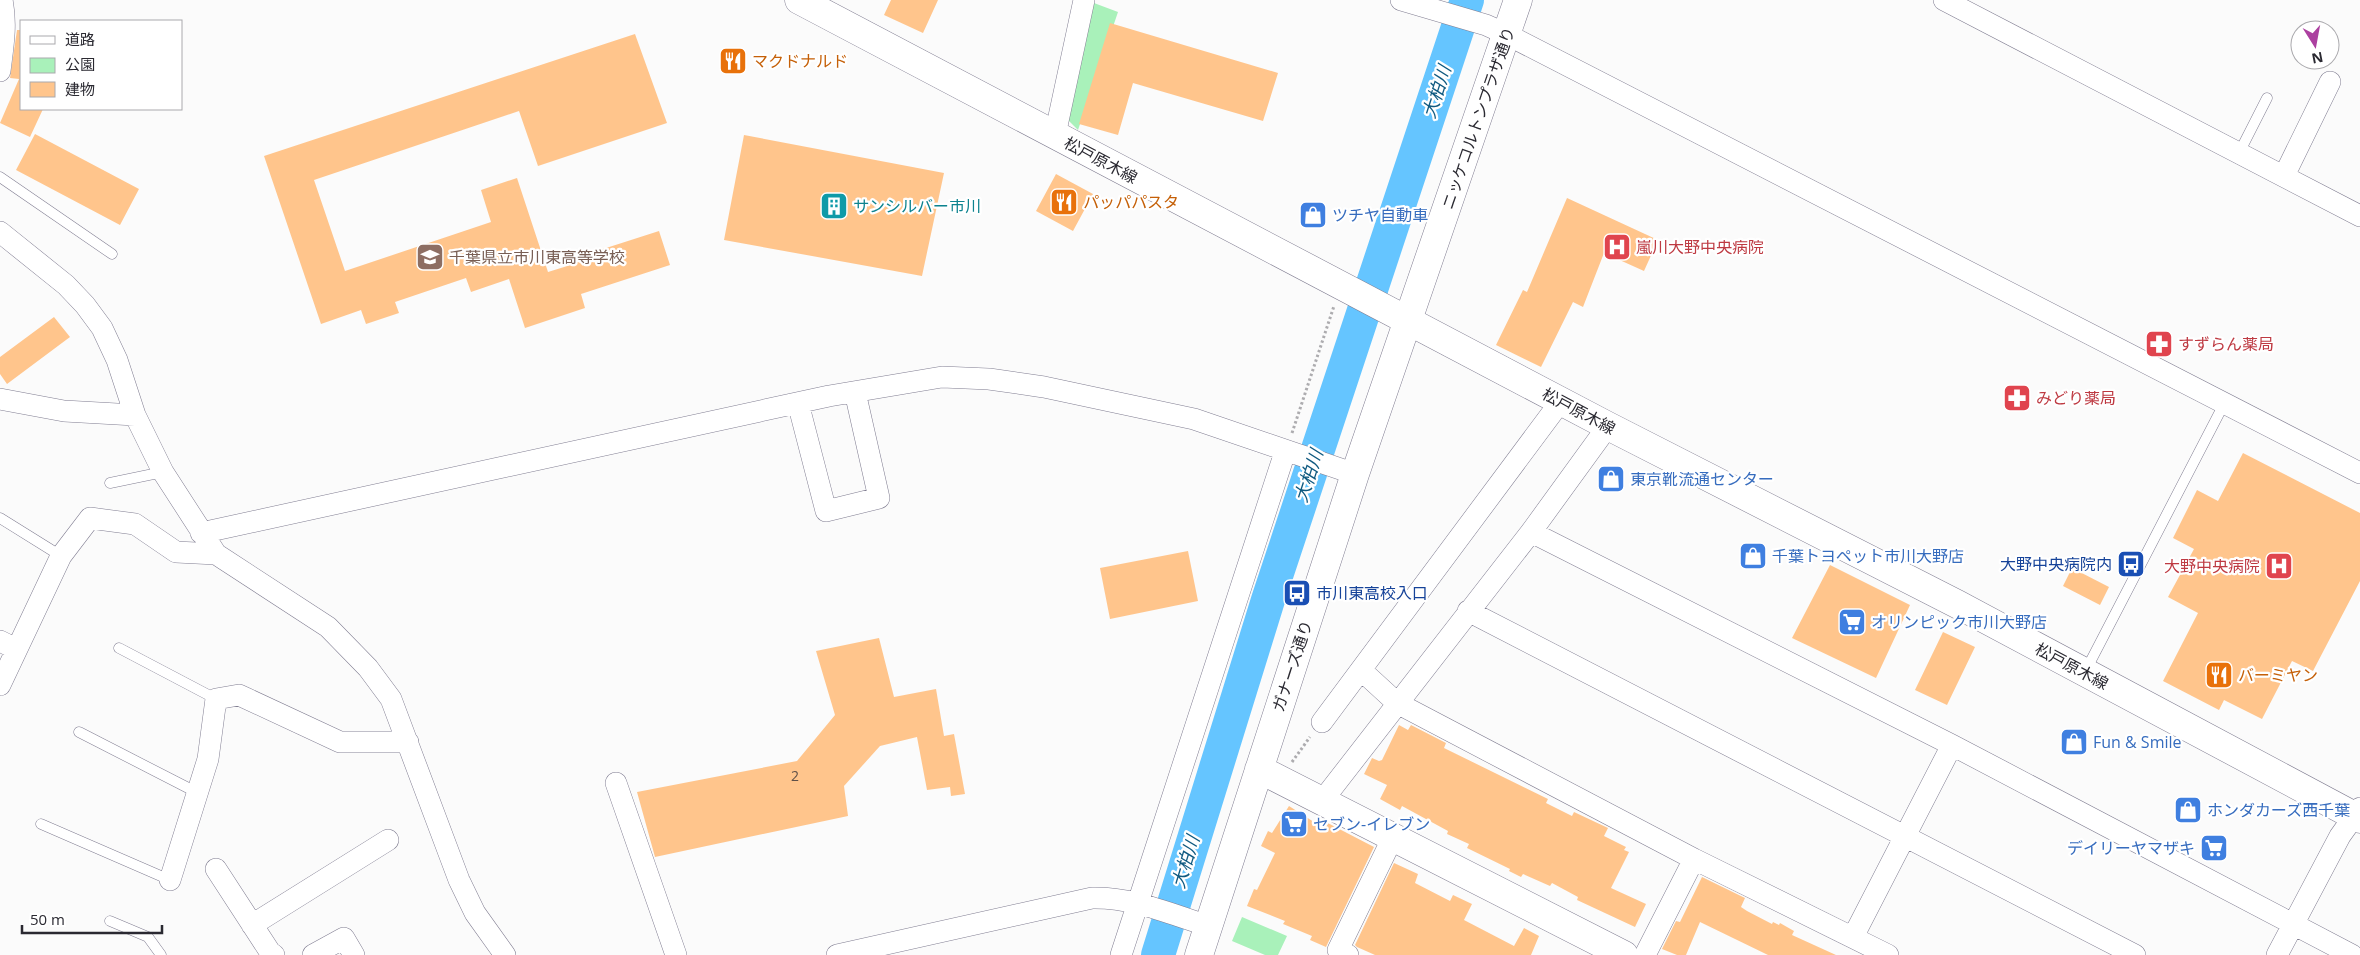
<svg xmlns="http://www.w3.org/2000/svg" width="2360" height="955" viewBox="0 0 2360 955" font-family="'Open Sans','Noto Sans JP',sans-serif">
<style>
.green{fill:#a9f1ba}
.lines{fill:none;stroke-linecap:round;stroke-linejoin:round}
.river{stroke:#65c5ff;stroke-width:34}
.building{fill:#ffc58c}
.lane-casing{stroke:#817e92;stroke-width:11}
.street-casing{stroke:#817e92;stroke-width:22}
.secondary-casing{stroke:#817e92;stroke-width:29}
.path{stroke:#adacaf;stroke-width:3;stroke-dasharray:2.5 2.5;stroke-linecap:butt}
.lane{stroke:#fff;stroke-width:10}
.street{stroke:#fff;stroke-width:21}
.secondary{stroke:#fff;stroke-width:28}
.labels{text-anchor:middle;stroke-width:4.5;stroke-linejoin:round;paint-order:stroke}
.number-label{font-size:14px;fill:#5f5048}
.food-label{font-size:16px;fill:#c56008;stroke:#fff;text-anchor:start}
.street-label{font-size:16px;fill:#2a2931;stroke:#fff}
.culture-label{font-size:16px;fill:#0d838f;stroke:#fff;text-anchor:start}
.shop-label{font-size:16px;fill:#366cbe;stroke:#fff;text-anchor:start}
.health-label{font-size:16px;fill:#be3a42;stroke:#fff;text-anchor:start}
.education-label{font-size:16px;fill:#785e54;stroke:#fff;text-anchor:start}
.transit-label{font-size:16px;fill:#164399;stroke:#fff;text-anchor:end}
.water-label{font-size:18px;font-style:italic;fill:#105a80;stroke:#fff}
</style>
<rect width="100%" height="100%" fill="#fbfbfb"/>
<path class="green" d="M 1094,3 L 1118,12 L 1078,130 L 1062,114 Z
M 1242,917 L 1287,936 L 1278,955 L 1265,955 L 1232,941 Z"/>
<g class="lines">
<path class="river" d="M 1158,955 L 1268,600 L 1467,0"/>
</g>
<path class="building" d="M 891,0 L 938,0 L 923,33 L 884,15 Z
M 1110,23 L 1278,73 L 1263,121 L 1133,83 L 1118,135 L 1079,124 Z
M 17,30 L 21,30 L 21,109 L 43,109 L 30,137 L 0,123 L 19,79 L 10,78 Z
M 635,34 L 667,123 L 538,166 L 519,111 L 314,180 L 345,271 L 491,222 L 481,190 L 517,178 L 548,272 L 577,263 L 575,258 L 659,231 L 670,265 L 581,294 L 585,308 L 525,328 L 509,279 L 471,292 L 466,278 L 395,302 L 399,313 L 366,324 L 361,310 L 321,324 L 264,156 Z
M 35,134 L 139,189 L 120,225 L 16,170 Z
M 744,135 L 944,173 L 922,276 L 724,240 Z
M 1056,174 L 1093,194 L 1073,231 L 1036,211 Z
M 1567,198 L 1658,240 L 1644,271 L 1604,253 L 1583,307 L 1573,302 L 1541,367 L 1496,345 L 1523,290 L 1527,292 Z
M 54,317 L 70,337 L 7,384 L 0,374 L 0,357 Z
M 2243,453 L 2360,513 L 2360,581 L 2313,671 L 2292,661 L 2262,719 L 2224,700 L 2219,710 L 2163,681 L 2198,613 L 2168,597 L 2194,549 L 2173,538 L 2197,490 L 2218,501 Z
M 1188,551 L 1198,601 L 1110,619 L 1100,568 Z
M 1830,565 L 1910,605 L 1876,678 L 1792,638 Z
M 2072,568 L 2109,587 L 2100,605 L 2063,586 Z
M 1943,632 L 1975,647 L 1947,705 L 1915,690 Z
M 879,638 L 894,697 L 936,689 L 944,736 L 954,734 L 965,794 L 951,796 L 950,787 L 927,790 L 917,737 L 880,746 L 844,786 L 848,816 L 655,857 L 637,792 L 797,761 L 835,715 L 816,651 Z
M 1399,725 L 1408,730 L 1411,725 L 1446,743 L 1444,748 L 1548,799 L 1546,803 L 1572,816 L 1574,812 L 1608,828 L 1604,836 L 1626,847 L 1624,850 L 1629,852 L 1611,888 L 1646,904 L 1635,927 L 1577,900 L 1578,897 L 1552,883 L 1550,886 L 1523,874 L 1521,877 L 1509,871 L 1510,869 L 1467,848 L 1469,844 L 1447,834 L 1448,831 L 1402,806 L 1400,810 L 1380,799 L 1387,785 L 1364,774 L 1372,758 L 1379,761 L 1382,760 Z
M 1289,806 L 1317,824 L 1320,819 L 1374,847 L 1326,947 L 1310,940 L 1312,936 L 1283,924 L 1285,921 L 1247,906 L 1254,889 L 1257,890 L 1275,853 L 1261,846 L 1268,831 L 1272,833 Z
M 1394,863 L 1418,874 L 1415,883 L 1450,901 L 1453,895 L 1472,904 L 1464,920 L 1514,946 L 1524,928 L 1539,936 L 1531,955 L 1375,955 L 1357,947 L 1355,945 Z
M 1702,877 L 1745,898 L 1741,907 L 1747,911 L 1772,924 L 1773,922 L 1779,925 L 1780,923 L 1794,931 L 1792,935 L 1836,955 L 1768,955 L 1700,922 L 1686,955 L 1677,955 L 1662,949 L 1676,921 L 1680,922 Z"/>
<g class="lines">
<g class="lane-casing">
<path id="lane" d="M 2239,153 L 2267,98
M 0,177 L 112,254
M 110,483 L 163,472
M 0,518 L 61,556
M 119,648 L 216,699
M 2085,672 L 2225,402
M 79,732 L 198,793
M 41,824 L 170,880
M 110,921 L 148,937 L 161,955"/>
</g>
<g class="street-casing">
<path id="street" d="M 1401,0 L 1486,25 L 1506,34 L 2360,473
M 1944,0 L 2360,216
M 0,71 C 3,47 7,24 2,0
M 1055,135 L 1084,0
M 2284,176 L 2330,82
M 0,232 L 66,285 L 85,305 L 102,328 L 117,360 L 135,415 L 163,472 L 216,554 L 328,627 L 368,668 L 391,699 L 459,880 L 475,913 L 505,955
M 0,399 L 64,411 L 135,415
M 798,403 L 826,511 L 879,498 L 855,392
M 1531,532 L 1952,745 L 2352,955
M 201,533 L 829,396 L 942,377 L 989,379 L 1044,387 L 1194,419 L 1355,474
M 1468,611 L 2135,955
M 0,641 L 16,649
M 1361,670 L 1397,703 L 1694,859 L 1888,955
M 0,685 L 61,556 L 90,518 L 135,524 L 176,552 L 216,554
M 1322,722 L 1561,401
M 616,783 L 676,955
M 1322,801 L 1531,532 L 1608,426
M 216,869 L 270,952 L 274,955
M 170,880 L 208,759 L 216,699 L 239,695 L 340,742 L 408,742
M 252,925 L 388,840
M 1853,937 L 1952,745
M 313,955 L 344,938 L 354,955
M 837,955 L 1092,898 C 1133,897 1170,914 1209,926
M 1121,955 L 1285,452
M 1348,955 L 1338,950 L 1393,837
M 1645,955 L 1694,859
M 2277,955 L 2340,836 L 2360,808"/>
</g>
<g class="secondary-casing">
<path id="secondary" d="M 799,0 L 1608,426 L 1957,604 L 2360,819
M 1259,769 L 1624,955
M 1199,955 L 1355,474 L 1518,0"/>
</g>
<path class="path" d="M 1292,433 L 1334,306
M 1292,762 L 1310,737"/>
<use href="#lane" class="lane"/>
<use href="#street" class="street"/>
<use href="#secondary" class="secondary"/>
</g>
<defs>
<g id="restaurant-square" transform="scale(1.4375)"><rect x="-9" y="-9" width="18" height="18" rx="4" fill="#e8710a" stroke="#fff"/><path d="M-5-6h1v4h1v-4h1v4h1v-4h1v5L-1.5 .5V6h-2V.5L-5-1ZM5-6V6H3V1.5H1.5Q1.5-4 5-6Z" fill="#fff"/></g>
<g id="building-square" transform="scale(1.4375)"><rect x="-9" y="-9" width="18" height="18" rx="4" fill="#0f9aa8" stroke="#fff"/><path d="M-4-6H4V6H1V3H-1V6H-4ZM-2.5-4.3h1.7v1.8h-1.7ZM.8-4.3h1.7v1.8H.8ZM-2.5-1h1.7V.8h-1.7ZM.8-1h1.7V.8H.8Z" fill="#fff"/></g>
<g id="shop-square" transform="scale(1.4375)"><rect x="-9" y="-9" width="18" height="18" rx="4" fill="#3f7fe0" stroke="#fff"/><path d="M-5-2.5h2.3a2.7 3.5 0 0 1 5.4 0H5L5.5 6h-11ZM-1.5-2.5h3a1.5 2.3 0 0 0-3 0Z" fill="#fff"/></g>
<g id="hospital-square" transform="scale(1.4375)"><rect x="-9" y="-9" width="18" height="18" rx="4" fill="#e0444e" stroke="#fff"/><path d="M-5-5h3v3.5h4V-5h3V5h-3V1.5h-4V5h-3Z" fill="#fff"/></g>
<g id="school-square" transform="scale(1.4375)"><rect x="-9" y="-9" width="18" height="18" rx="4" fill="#8d6e63" stroke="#fff"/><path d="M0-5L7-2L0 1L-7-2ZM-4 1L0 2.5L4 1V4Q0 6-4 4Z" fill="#fff"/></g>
<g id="pharmacy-square" transform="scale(1.4375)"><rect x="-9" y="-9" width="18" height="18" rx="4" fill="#e0444e" stroke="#fff"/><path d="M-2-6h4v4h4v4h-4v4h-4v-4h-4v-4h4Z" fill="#fff"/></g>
<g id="bus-square" transform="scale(1.4375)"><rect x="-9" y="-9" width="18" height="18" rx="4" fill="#1a4fb4" stroke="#fff"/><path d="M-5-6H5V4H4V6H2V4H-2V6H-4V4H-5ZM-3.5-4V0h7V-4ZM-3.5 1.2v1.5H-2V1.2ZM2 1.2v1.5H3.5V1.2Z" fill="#fff"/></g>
<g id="supermarket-square" transform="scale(1.4375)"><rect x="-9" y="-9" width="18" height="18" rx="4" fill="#3f7fe0" stroke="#fff"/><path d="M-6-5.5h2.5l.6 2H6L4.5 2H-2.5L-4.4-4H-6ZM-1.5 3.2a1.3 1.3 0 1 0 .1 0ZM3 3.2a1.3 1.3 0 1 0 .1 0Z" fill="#fff"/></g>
</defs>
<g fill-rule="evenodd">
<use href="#restaurant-square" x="733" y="61"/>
<use href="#restaurant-square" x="1064" y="202"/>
<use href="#building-square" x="834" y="206"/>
<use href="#shop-square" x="1313" y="215"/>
<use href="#hospital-square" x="1617" y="247"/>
<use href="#school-square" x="430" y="257"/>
<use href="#pharmacy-square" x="2159" y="344"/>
<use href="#pharmacy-square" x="2017" y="398"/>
<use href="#shop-square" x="1611" y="479"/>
<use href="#shop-square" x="1753" y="556"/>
<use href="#bus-square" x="2131" y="564"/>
<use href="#hospital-square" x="2279" y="566"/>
<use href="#bus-square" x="1297" y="593"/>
<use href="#supermarket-square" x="1852" y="622"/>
<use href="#restaurant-square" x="2219" y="675"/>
<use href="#shop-square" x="2074" y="742"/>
<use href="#shop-square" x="2188" y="810"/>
<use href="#supermarket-square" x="1294" y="824"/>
<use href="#supermarket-square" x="2214" y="848"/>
</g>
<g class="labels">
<g class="number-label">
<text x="795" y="781">2</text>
</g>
<g class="food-label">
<text x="752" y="67">マクドナルド</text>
<text x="1083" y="208">パッパパスタ</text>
<text x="2238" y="681">バーミヤン</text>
</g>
<g class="street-label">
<text transform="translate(1478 118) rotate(-71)" y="6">ニッケコルトンプラザ通り</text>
<text transform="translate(1101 160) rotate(28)" y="6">松戸原木線</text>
<text transform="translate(1579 411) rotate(28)" y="6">松戸原木線</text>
<text transform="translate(1292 666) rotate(-72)" y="6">ガナーズ通り</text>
<text transform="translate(2072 666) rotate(28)" y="6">松戸原木線</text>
</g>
<g class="culture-label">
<text x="853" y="212">サンシルバー市川</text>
</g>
<g class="shop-label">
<text x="1332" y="221">ツチヤ自動車</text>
<text x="1630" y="485">東京靴流通センター</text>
<text x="1772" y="562">千葉トヨペット市川大野店</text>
<text x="1871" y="628">オリンピック市川大野店</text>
<text x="2093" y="748">Fun &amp; Smile</text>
<text x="2207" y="816">ホンダカーズ西千葉</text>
<text x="1313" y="830">セブン-イレブン</text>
<text x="2195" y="854" text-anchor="end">デイリーヤマザキ</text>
</g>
<g class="health-label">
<text x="1636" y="253">嵐川大野中央病院</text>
<text x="2178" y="350">すずらん薬局</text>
<text x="2036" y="404">みどり薬局</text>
<text x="2260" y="572" text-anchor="end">大野中央病院</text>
</g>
<g class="education-label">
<text x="449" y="263">千葉県立市川東高等学校</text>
</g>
<g class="transit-label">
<text x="2112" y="570">大野中央病院内</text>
<text x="1316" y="599" text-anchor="start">市川東高校入口</text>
</g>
<g class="water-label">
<text transform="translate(1437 92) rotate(-72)" y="6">大柏川</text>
<text transform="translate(1309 476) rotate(-72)" y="6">大柏川</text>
<text transform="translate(1186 862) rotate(-73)" y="6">大柏川</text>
</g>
</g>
<rect x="20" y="20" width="162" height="90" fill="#ffffff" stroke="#aaa9ad"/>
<rect x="30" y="36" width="25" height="8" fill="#ffffff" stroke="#aaa9ad"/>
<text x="65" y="45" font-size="15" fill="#2a2931">道路</text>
<rect x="30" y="58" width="25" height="15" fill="#a9f1ba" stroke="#aaa9ad"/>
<text x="65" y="70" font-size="15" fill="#2a2931">公園</text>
<rect x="30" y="82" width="25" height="15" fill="#ffc58c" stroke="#aaa9ad"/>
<text x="65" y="95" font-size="15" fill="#2a2931">建物</text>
<g transform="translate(2315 45) rotate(169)"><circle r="24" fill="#ffffff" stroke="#aaa9ad"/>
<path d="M0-4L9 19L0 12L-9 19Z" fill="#ac40a0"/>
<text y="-8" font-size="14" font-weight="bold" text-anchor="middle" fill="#2a2931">N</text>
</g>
<path d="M22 925v8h140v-8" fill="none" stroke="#2a2931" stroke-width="2.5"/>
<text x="30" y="925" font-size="15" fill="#2a2931" stroke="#ffffff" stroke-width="4" paint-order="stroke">50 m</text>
</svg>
